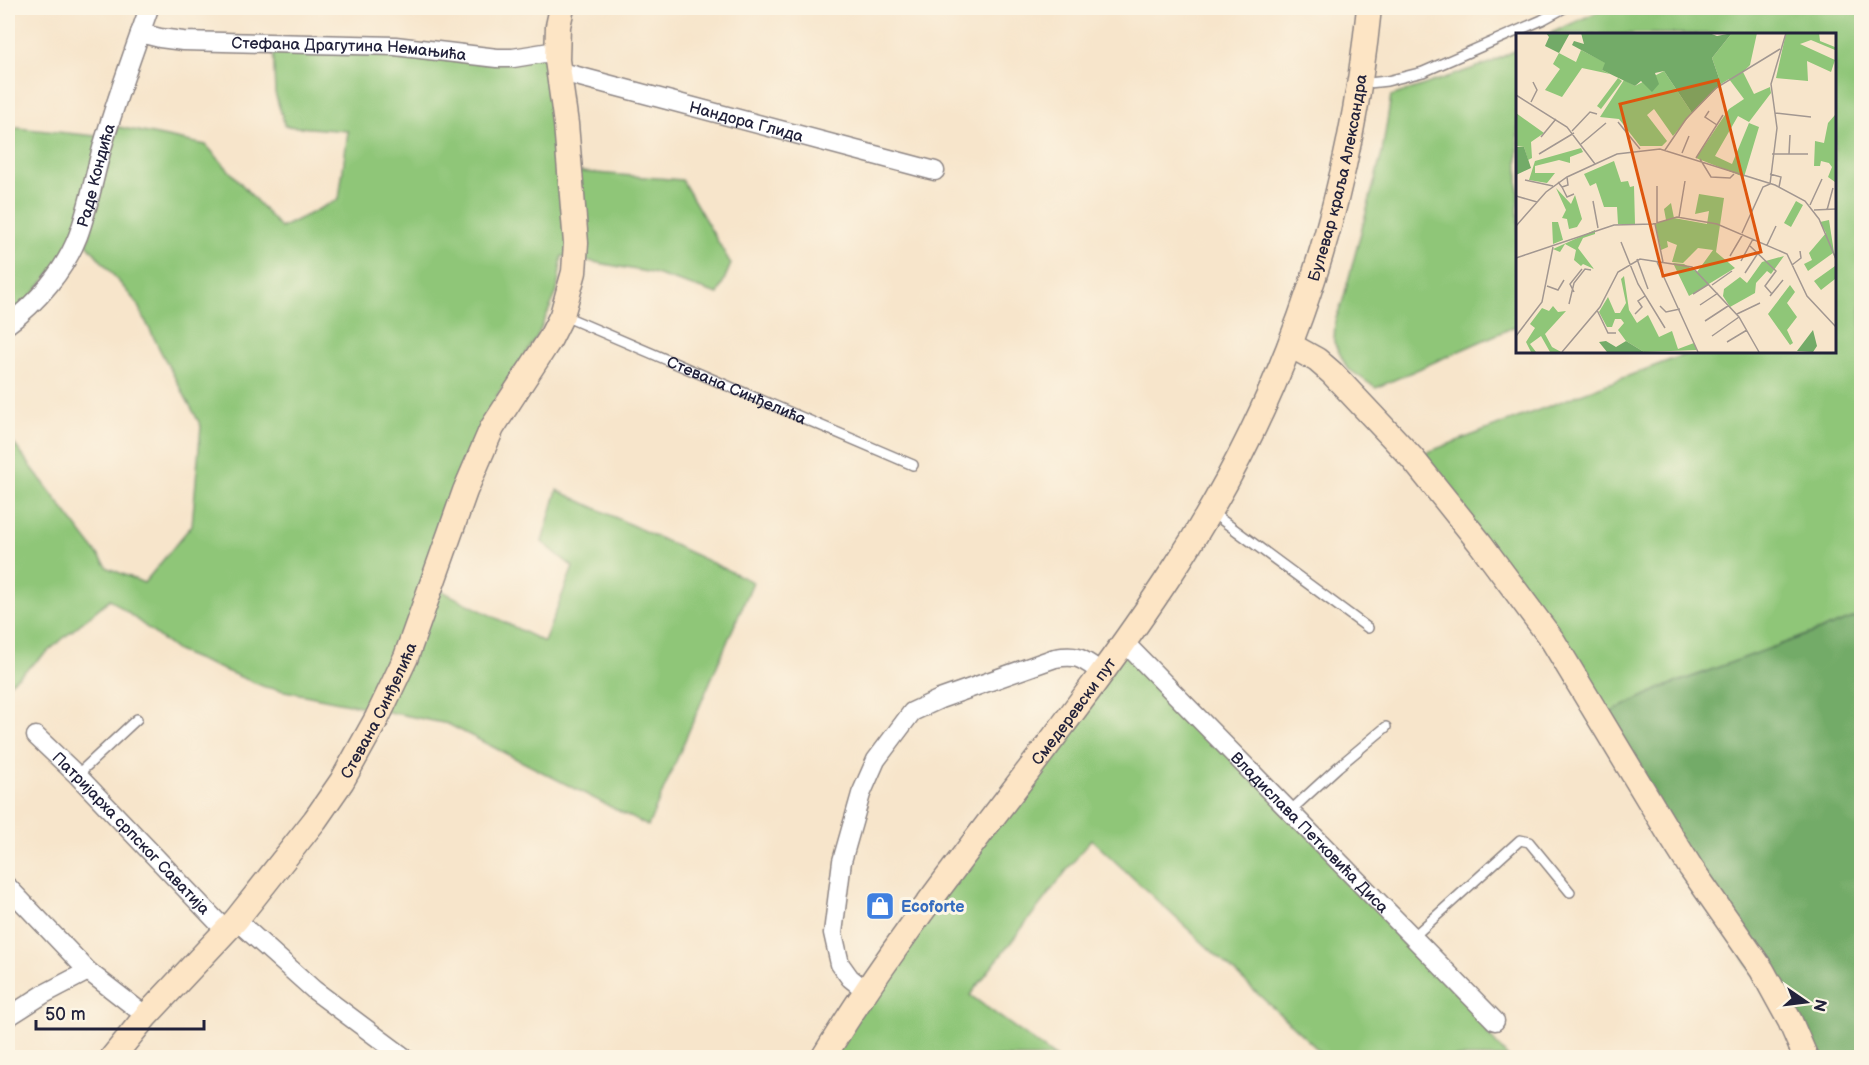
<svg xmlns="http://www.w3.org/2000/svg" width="1869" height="1065" viewBox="0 0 1869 1065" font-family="'Balsamiq Sans',sans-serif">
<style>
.green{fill:#8fc678;stroke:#58745a;stroke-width:1.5}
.forest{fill:#73ab68;stroke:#4a6652;stroke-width:1.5}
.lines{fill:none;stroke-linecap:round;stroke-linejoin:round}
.lane-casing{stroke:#8c8483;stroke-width:12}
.street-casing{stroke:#8c8483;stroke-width:21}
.secondary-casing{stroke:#8c8483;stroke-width:27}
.path{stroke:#8c8483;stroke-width:4;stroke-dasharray:1.5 4.5;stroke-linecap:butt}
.lane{stroke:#fff;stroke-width:9}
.street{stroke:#fff;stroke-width:18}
.secondary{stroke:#fde5c5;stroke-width:24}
.labels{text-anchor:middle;stroke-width:6;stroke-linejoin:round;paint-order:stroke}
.street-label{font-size:16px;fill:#22223b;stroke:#fcf5e5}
.shop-label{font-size:16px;font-weight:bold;fill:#366cbe;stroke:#fcf5e5;text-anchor:start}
.inset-road{fill:none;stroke:#a29791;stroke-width:1.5}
.view{fill:#de560e;fill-opacity:0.15;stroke:#de560e;stroke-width:3}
.inset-edge{fill:none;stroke:#22223b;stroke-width:3}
</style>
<rect width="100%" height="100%" fill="#fcf5e5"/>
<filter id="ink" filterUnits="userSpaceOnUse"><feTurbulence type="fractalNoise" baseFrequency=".0167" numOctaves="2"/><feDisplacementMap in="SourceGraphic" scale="12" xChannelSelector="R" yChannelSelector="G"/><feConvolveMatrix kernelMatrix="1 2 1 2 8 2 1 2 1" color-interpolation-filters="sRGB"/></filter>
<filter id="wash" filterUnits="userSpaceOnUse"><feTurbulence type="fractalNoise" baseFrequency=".008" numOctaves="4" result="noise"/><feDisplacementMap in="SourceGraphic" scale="24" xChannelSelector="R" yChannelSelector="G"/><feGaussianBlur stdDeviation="1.35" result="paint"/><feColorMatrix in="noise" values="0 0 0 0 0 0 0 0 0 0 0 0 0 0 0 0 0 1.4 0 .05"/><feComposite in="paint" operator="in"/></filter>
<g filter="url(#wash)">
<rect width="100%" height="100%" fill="#f7e5cb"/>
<path class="green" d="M 1606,8 L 1861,8 L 1861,615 L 1659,689 L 1599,718 L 1412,458 L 1694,351 L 1834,351 L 1834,34 L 1549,34 Z
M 273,43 L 556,51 L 571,171 L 682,180 L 731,264 L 718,294 L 652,273 L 562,256 L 557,292 L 537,337 L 497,396 L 492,428 L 432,586 L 544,642 L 573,567 L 542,542 L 557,490 L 753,582 L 648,826 L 448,724 L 265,687 L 177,651 L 110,599 L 8,685 L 8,436 L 108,568 L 144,583 L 192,525 L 201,426 L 161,352 L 136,302 L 87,244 L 118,127 L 206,145 L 281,228 L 339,199 L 348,131 L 285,126 L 275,93 Z
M 1518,49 L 1518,325 L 1376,388 L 1347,368 L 1334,342 L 1335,321 L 1343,300 L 1382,153 L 1391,96 L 1492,62 Z
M 18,128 L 105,137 L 73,247 L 8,323 L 8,130 Z
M 1124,642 L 1495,1021 L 1487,1033 L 1508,1057 L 1326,1057 L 1091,839 L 970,995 L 1055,1057 L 823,1058 Z"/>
<path class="forest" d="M 1861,615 L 1861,1057 L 1804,1057 L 1599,718 L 1659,689 Z"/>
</g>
<g filter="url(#ink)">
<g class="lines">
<g class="lane-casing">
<g id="lane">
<path d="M 1360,84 L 1387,81 L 1423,72 L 1542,20 L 1564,8"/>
<path id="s1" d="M 562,315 L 913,465"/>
<path d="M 1211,512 L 1368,628"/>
<path d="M 77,775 L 137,719"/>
<path d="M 1290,811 L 1338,767 L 1386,727"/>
<path d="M 1412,938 L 1520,840 L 1529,842 L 1570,892"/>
</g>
</g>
<g class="street-casing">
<g id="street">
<path id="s2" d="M 140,33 L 160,38 L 183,41 L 395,46 L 497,58 L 513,58 L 556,51"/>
<path id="s3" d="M 558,71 L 935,171"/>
<path id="s4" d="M 8,324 C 37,303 65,270 78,236 C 90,204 95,170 105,138 C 118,94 134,51 149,8"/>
<path id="s5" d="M 1124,642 L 1495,1021"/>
<path id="s6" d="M 36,736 L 77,775 L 226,931"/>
<path d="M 8,887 L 88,971 L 146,1016"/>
<path d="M 236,920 L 314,990 L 405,1058"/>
<path d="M 865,990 L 850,978 L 840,964 L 833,933 L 842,861 L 861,794 L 876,760 L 912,712 L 940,699 L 1055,658 C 1079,654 1082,659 1101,672"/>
<path d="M 8,1017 L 44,994 L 88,971"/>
</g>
</g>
<g class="secondary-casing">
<g id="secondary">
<path d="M 1290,345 L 1317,360 L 1332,373 L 1412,458 L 1480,543 L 1553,641 L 1667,830 L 1691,868 L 1762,970 L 1790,1021 L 1806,1058"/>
<path id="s7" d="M 112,1058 L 146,1016 L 236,920 L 315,820 L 342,781 L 377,718 L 406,657 L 465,491 L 492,428 L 550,339 L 562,315 L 574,272 L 576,243 L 566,124 L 557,60 L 558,26 L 562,8"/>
<path id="s8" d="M 823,1058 C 927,887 1063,739 1172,572 C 1285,401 1349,210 1369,8"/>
</g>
</g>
<path class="path" d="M 8,130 L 18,128"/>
<use href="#lane" class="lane"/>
<use href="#street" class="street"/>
<use href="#secondary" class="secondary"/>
</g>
</g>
<defs>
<g id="shop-square" transform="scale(1.5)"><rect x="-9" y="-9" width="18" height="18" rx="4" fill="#3f7fe0" stroke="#fcf5e5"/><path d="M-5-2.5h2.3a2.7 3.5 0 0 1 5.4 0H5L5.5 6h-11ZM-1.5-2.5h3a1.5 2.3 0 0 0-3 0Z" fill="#fff"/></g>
</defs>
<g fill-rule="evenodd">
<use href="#shop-square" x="880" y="906"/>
</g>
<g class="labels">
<g class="street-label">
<text dy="6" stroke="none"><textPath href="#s2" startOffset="210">Стефана Драгутина Немањића</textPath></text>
<text dy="6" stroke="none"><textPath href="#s3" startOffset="195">Нандора Глида</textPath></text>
<text dy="6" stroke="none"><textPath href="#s4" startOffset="177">Раде Кондића</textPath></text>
<text dy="6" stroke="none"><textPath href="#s8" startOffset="1029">Булевар краља Александра</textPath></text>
<text dy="6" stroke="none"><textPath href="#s1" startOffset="190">Стевана Синђелића</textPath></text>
<text dy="6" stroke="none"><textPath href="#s7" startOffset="440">Стевана Синђелића</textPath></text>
<text dy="6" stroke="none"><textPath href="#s8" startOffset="428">Смедеревски пут</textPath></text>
<text dy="6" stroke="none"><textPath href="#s5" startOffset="266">Владислава Петковића Диса</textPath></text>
<text dy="6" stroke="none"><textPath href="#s6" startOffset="136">Патријарха српског Саватија</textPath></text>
</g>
<g class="shop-label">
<text x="901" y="912">Ecoforte</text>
</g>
</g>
<g transform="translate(1516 33)">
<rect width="320" height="320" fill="#f7e5cb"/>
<path d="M 216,0 L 241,0 L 234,32 L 227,39 L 238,61 L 254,54 L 255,60 L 233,89 L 222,83 L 199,123 L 216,131 L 233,90 L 243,94 L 228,144 L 180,125 L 213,76 L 228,66 L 213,46 L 205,51 L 196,25 ZM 270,0 L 303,0 L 304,8 L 319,14 L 319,17 L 295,7 L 284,11 L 319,27 L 315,39 L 291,28 L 292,48 L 260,45 ZM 65,17 L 90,30 L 86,37 L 94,41 L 66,35 L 46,64 L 29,57 L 44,36 L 37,31 L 43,20 L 60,29 ZM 148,38 L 176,80 L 157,103 L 138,76 L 131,82 L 151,108 L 146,113 L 124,113 L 103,86 L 84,84 L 108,47 L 119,53 ZM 102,45 L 106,48 L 85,76 L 81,73 ZM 0,80 L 28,100 L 15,109 L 16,125 L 12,127 L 8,114 L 0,113 ZM 319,82 L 320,149 L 319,149 L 312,144 L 316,134 L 313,130 L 305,128 L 304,133 L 298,133 L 299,108 L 308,110 L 312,90 ZM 65,115 L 67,119 L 54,124 L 54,130 L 43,127 L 19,133 L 19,140 L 39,140 L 31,150 L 13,147 L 19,128 ZM 98,128 L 105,149 L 112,148 L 114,154 L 118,153 L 119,191 L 102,191 L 101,174 L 88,174 L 80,150 L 74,153 L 68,141 ZM 40,155 L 55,171 L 59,162 L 66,186 L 61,194 L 53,196 L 51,186 L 46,185 L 50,177 ZM 183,161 L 208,165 L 200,219 L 219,235 L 173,263 L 157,230 L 168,231 L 181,239 L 197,217 L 182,215 L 167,230 L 156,229 L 161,212 L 151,208 L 152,214 L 145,217 L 139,191 L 150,187 L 148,176 L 155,170 L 158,185 L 191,191 L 193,178 L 179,181 ZM 280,168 L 287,172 L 275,194 L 268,190 ZM 313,187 L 319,226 L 317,220 L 292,238 L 288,231 L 296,227 L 293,220 L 310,200 L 304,189 ZM 36,189 L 42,189 L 47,207 L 37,211 ZM 79,197 L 79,201 L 67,205 L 62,215 L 78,236 L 67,231 L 65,233 L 58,227 L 60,217 L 49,211 L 44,219 L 37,216 ZM 268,223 L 255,241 L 251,238 L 240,250 L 239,260 L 214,274 L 207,263 L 208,256 L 224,244 L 231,250 L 246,229 ZM 319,233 L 319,246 L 305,257 L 298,248 ZM 108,243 L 113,277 L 121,290 L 132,282 L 143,304 L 156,298 L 162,316 L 178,310 L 181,317 L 128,319 L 110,308 L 102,297 L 108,290 L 105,286 L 99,286 L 96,294 L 91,294 L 83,279 L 92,264 L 99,280 L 104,280 L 110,270 L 105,246 ZM 274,252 L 279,259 L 271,270 L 281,284 L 271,297 L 277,310 L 274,312 L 252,281 ZM 37,273 L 42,279 L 50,278 L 29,301 L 36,314 L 45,319 L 34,319 L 25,303 L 14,311 L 20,319 L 15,319 L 10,309 L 19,295 L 14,291 L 26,275 L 33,278 Z" fill="#8fc678"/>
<path d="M 30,0 L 54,0 L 43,20 L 29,13 L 33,4 ZM 65,0 L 193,0 L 201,3 L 216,0 L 196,25 L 205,51 L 176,80 L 148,38 L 139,40 L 143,51 L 136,59 L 125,48 L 119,53 L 86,37 L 89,30 L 56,12 L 58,8 L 68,11 ZM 1,114 L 8,114 L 15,135 L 0,142 ZM 297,297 L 301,313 L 297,319 L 281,318 ZM 90,308 L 100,314 L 110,308 L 128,319 L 91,319 L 83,309 Z" fill="#73ab68"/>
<path class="inset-road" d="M 0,62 L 51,94 L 79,131M 15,69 L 21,57 L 17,49M 193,78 L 189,84 L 201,92M 259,80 L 295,84M 102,89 L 124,116M 56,98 L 74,79 L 81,81M 25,104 L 40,86M 65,111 L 90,90M 149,117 L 170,86 L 200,55 L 264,16M 166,120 L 173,103M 23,121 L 58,100M 256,121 L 292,121M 273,121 L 274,102M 180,125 L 207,82M 184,126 L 195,144 L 214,145 L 218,141M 254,141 L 265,144 L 263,154M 9,147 L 37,153M 42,149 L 46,154 L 52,152 L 51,144M 46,154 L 51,164 L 58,161M 0,163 L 21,169M 77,168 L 82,195M 294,172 L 306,146M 298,177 L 320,176M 311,177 L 317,155M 163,184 L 169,148M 141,190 L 141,153M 139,191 L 147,229M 0,193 L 30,159 L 51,144 L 101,121 L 144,116 L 259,152 L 289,168 L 303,186 L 320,226M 226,200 L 247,154 L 254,151 L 261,95 L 255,51 L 270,0M 105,209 L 122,251 L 149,295M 251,212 L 260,193M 234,213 L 260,238 L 249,253 L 256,261M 214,223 L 227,201M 0,225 L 98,192 L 137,191 L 161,184 L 201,191 L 271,221 L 291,263 L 320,294M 121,226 L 132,256M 225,228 L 237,206M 141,229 L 182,319M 276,232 L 285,225 L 284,218M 229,240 L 242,220M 196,252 L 216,238M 31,253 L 42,257 L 48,247M 58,259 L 54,251 L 66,236M 177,261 L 193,251M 254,263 L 267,247M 53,271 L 58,250 L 69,236 L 75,237M 184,272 L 202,260M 144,273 L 150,279 L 164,276M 81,277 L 92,300 L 100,300M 119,281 L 126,274 L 122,268 L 129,263M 221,281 L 244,270M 189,288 L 212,273M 0,303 L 26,269 L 37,214M 196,303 L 223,284M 211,309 L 231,297M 46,319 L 84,274 L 102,239 L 124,226 L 176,234 L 223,284 L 243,319"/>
<path class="view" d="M 202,47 L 245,219 L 147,243 L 104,71 Z"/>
<rect width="320" height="320" class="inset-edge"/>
</g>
<rect width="1869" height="1065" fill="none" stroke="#fcf5e5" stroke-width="30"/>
<g transform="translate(1806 1002) rotate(104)" stroke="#fcf5e5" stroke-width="4.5" paint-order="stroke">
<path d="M0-4.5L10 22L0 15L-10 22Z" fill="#22223b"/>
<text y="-9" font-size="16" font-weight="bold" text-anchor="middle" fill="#22223b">N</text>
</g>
<path d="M36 1020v9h168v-9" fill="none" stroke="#22223b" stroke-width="3"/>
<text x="45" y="1020" font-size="18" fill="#22223b" stroke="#fcf5e5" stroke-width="4.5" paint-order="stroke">50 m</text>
</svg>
